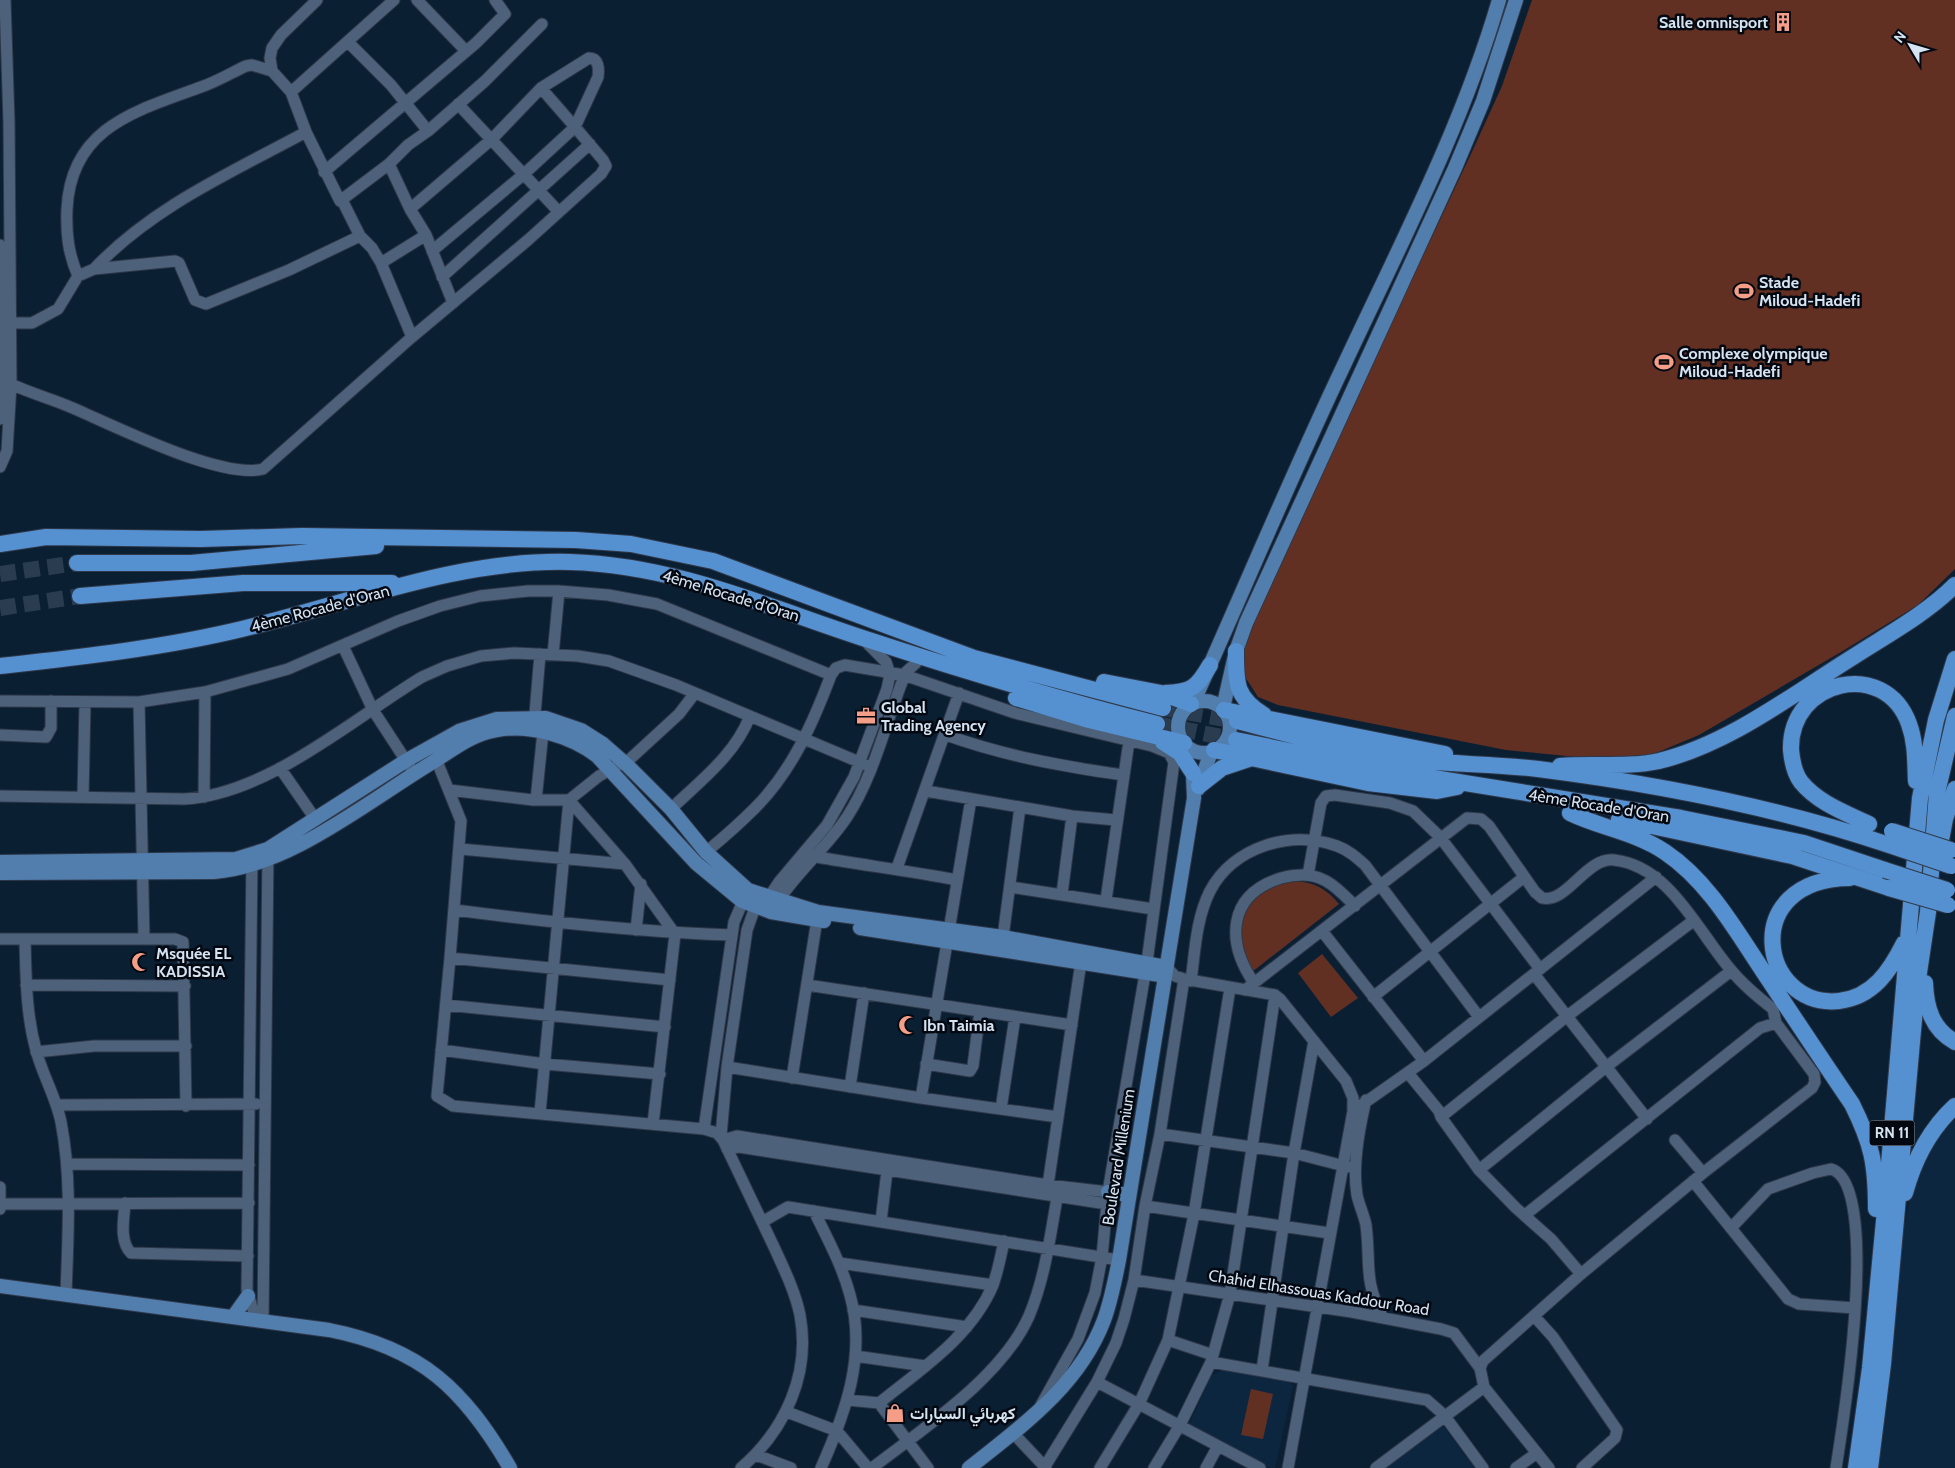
<svg xmlns="http://www.w3.org/2000/svg" width="1955" height="1468" viewBox="0 0 1955 1468" font-family="Cabin,Vazirmatn,sans-serif">
<style>
.built{fill:#0d2640}
.green{fill:#613023}
.lines{fill:none;stroke-linecap:round;stroke-linejoin:round}
.highway-tunnel{stroke:#293c50;stroke-width:16;stroke-dasharray:16 8;stroke-linecap:butt}
.minor-casing{stroke:#2f3849;stroke-width:13}
.major-casing{stroke:#2f3849;stroke-width:16}
.highway-casing{stroke:#2f3849;stroke-width:18}
.minor{stroke:#4d627a;stroke-width:11}
.major{stroke:#527eae;stroke-width:14}
.highway{stroke:#5591d0;stroke-width:16}
.highway-bridge-casing{stroke:#2f3849;stroke-width:18;stroke-linecap:butt}
.highway-bridge{stroke:#5591d0;stroke-width:16}
.labels{text-anchor:middle;stroke-width:5;stroke-linejoin:round;paint-order:stroke}
.shield{fill:#030811;stroke:#97a1ae;stroke-width:1}
.shield-label{font-size:15px;font-weight:bold;fill:#d6e3f1}
.poi-label{font-size:16px;font-weight:bold;fill:#d6e3f1;stroke:#030811;text-anchor:start}
.street-label{font-size:16px;fill:#d6e3f1;stroke:#030811}
</style>
<rect width="100%" height="100%" fill="#0b1f33"/>
<path class="built" d="M 1955,1114 L 1955,1468 L 1873,1468 L 1901,1239 L 1914,1182 L 1929,1148 Z
M 1229,1369 L 1290,1382 L 1293,1386 L 1275,1468 L 1270,1468 L 1189,1425 L 1211,1375 Z
M 1442,1425 L 1475,1468 L 1386,1468 Z"/>
<path class="green" d="M 1532,0 L 1955,0 L 1955,569 L 1918,605 L 1841,652 L 1699,735 L 1651,755 L 1587,758 L 1506,750 L 1278,705 L 1258,697 L 1240,669 L 1241,651 L 1268,585 L 1471,154 L 1502,86 Z
M 1295,881 C 1314,882 1327,889 1339,904 L 1252,972 L 1237,940 L 1248,903 L 1273,885 Z
M 1322,954 L 1358,998 L 1331,1017 L 1298,973 Z
M 1251,1389 L 1273,1394 L 1263,1439 L 1241,1435 Z"/>
<g class="lines">
<path class="highway-tunnel" d="M 0,574 L 77,563
M 0,608 L 80,596
M 1163,708 L 1237,721
M 1157,724 L 1236,740"/>
<g class="minor-casing">
<path id="minor" d="M 317,0 L 281,35 L 272,48 L 270,58 L 272,71 L 291,92 L 306,132 L 340,201 L 389,164 L 408,145 L 428,131 L 485,81 L 542,24
M 417,0 L 466,51
M 348,42 L 391,85 L 428,131
M 291,92 L 394,0
M 458,104 L 559,212
M 389,164 L 410,209 L 426,235 L 453,303
M 324,172 L 476,43 L 505,14 L 495,0
M 342,200 L 360,236 L 372,248 L 381,263 L 412,337
M 0,245 L 3,315 L 0,419
M 432,251 L 524,174 L 575,127 L 541,88
M 381,263 L 426,235
M 94,269 C 152,207 232,172 306,132
M 78,276 C 68,253 66,233 67,209 C 71,127 136,111 201,87 C 216,82 231,73 246,66 L 252,65 L 272,71
M 442,277 L 590,144
M 3,323 L 32,323 L 58,309 L 78,276 L 94,269 L 175,261 L 179,263 L 195,300 L 206,304 L 289,270 L 360,236
M 11,384 C 30,393 49,398 68,406 C 111,424 220,480 263,469 L 412,337 L 528,240 L 601,174 L 606,166 L 603,160 L 575,127 L 598,77 C 599,69 599,58 589,58 L 541,88 L 492,139 L 410,209
M 0,467 L 7,451 L 11,384 L 9,122 L 5,0
M 343,646 L 373,710 L 414,773
M 553,655 L 559,591
M 0,701 L 139,702 L 205,692 L 288,669 L 398,621 L 440,606 L 480,596 L 528,591 L 559,591 L 608,595 L 657,604 L 831,675 L 836,668 L 845,665 L 904,675 L 1015,713 L 1152,746 L 1169,753 L 1174,762 L 1147,962 L 1108,1192 L 1102,1257 L 1095,1293 L 1078,1339 L 1040,1407
M 139,702 L 144,939
M 534,726 L 540,654
M 0,735 L 46,737 L 51,728 L 51,701
M 946,735 C 1005,756 1061,766 1123,775
M 436,759 L 461,821 L 450,958 L 670,980
M 280,768 L 316,820
M 449,790 L 533,800 L 569,800 L 599,776 L 630,759 L 679,714 L 695,693
M 926,791 L 1072,816 L 1116,820
M 0,796 L 184,799 C 268,794 351,720 422,677 L 447,666 L 481,656 L 514,653 L 578,656 L 609,661 L 676,685 L 871,767
M 83,797 L 85,703
M 204,797 L 205,692
M 536,800 L 543,732
M 569,800 L 625,864 L 675,934 L 653,1124
M 671,809 C 700,781 735,755 750,716
M 460,849 L 625,864
M 706,852 C 723,838 740,823 755,808 C 792,771 813,723 831,675
M 252,857 L 247,1290 L 252,1307 L 259,1321
M 817,857 C 863,865 910,871 957,880
M 897,868 L 959,693
M 1308,875 L 1321,803 L 1326,796 L 1335,795 L 1390,803 L 1413,811 L 1440,837 L 1540,969
M 1010,887 L 1153,909
M 1062,894 L 1072,816
M 1106,900 L 1129,741
M 765,903 L 779,882 L 827,825 L 854,777 L 887,689 L 890,674 L 886,662 L 868,644
M 775,906 C 794,874 826,849 847,817 C 875,774 886,720 906,672 L 916,663
M 455,910 C 547,922 639,932 732,935
M 636,930 L 641,884
M 1322,931 L 1424,1061
M 1003,937 L 1020,807
M 0,939 L 175,939 L 183,942 L 186,1106
M 25,940 C 26,977 26,1014 36,1050 C 42,1074 56,1097 61,1122 C 72,1179 68,1236 66,1294
M 450,958 L 437,1096 L 453,1106 L 704,1129 L 717,1133 L 723,1140 C 740,1176 757,1211 774,1247 C 784,1269 795,1291 800,1315 C 811,1374 785,1430 741,1468
M 1166,967 L 1175,976 L 1184,979 L 1275,995 L 1280,999 L 1346,1081 L 1353,1098 L 1353,1111 L 1288,1468
M 1534,974 L 1647,1119
M 1191,981 C 1195,951 1196,919 1210,891 C 1233,847 1291,829 1337,846 C 1348,850 1356,857 1365,865 L 1479,1017
M 1254,983 C 1226,942 1227,895 1281,878 C 1296,874 1312,873 1326,881 C 1337,887 1346,897 1355,906
M 26,985 L 185,986
M 807,985 L 1072,1025
M 1245,990 L 1467,818 L 1481,819 L 1489,826 L 1535,892 L 1542,898 C 1567,904 1586,857 1614,860 C 1670,866 1698,932 1731,970 C 1743,985 1758,997 1773,1009 L 1776,1023 L 1814,1074 L 1815,1082 L 1812,1088 L 1703,1173 L 1581,1274 L 1483,1361 L 1480,1368 L 1484,1387
M 1373,997 L 1524,877
M 446,1005 L 665,1027
M 441,1050 L 545,1064 L 660,1074
M 36,1052 L 94,1046 L 186,1046
M 926,1064 L 970,1071 L 973,1066 L 980,1011
M 727,1067 L 921,1098 L 1058,1117
M 1408,1073 L 1439,1111 L 1441,1117 L 1479,1170 L 1516,1208 L 1551,1239 L 1581,1274
M 792,1078 L 818,913
M 850,1087 L 864,993
M 921,1098 L 971,799
M 1366,1100 C 1359,1129 1352,1165 1357,1195 C 1359,1205 1364,1215 1366,1225 C 1371,1264 1363,1279 1383,1318
M 56,1105 L 256,1104
M 1001,1109 L 1015,1017
M 1353,1111 L 1424,1061 L 1656,877
M 540,1113 L 569,800
M 1441,1117 L 1566,1017 L 1693,921
M 704,1129 L 734,922 L 746,894
M 1160,1134 L 1294,1153 L 1348,1167
M 721,1136 L 727,1067 L 747,930 L 758,899
M 723,1140 L 737,1136 L 1048,1185 L 1108,1192
M 1675,1140 L 1703,1173
M 727,1149 L 739,1147 L 1107,1204
M 67,1164 L 249,1165
M 1479,1170 L 1606,1067 L 1731,971
M 1693,1181 L 1788,1299 L 1799,1304 L 1855,1308
M 1048,1185 L 1082,955
M 0,1187 L 0,1209
M 125,1203 C 124,1219 119,1241 131,1253 L 248,1256
M 0,1204 L 249,1203
M 1145,1206 L 1329,1233
M 814,1211 C 827,1238 842,1265 850,1295 C 867,1355 845,1414 821,1468
M 1525,1215 L 1760,1028 L 1776,1023
M 881,1221 L 887,1171
M 762,1222 L 788,1207 L 1119,1260
M 1731,1228 L 1768,1189 L 1813,1173 L 1831,1169 C 1882,1183 1843,1424 1836,1468
M 839,1263 L 993,1285
M 1134,1280 L 1352,1312 L 1441,1329 L 1454,1333 L 1480,1368
M 853,1310 L 967,1327
M 1534,1316 L 1553,1337 L 1617,1430 L 1615,1438 L 1582,1468
M 263,1321 L 268,851
M 1168,1340 L 1213,1355
M 855,1356 L 925,1366
M 1211,1362 L 1427,1400 L 1444,1415 L 1483,1468
M 1262,1370 L 1294,1153 L 1314,1041
M 1097,1382 L 1260,1468
M 848,1400 L 879,1403
M 787,1412 L 837,1431 L 868,1468
M 1013,1433 L 1046,1468
M 756,1455 L 791,1468
M 872,1468 C 924,1428 1002,1377 1029,1316 C 1045,1278 1050,1237 1057,1198
M 928,1468 L 879,1403 C 921,1369 971,1337 993,1285 C 998,1271 1001,1255 1004,1241
M 1044,1468 L 1097,1382 L 1116,1343 L 1124,1319 L 1134,1280 L 1145,1206 L 1160,1134 L 1184,979
M 1100,1468 L 1139,1404 L 1168,1340 L 1194,1214 L 1230,988
M 1154,1468 L 1180,1425 L 1211,1362 L 1230,1294 L 1275,995
M 1206,1468 L 1218,1446
M 1376,1468 L 1484,1387 L 1549,1468
M 1516,1468 L 1537,1453"/>
</g>
<g class="major-casing">
<path id="major" d="M1178 727a26 26 0 1 1 52 0a26 26 0 1 1-52 0Z
M 1193,703 C 1244,590 1291,476 1344,365 C 1400,245 1462,127 1499,0
M 1223,708 L 1236,651 L 1246,623 L 1455,168 L 1483,101 L 1516,0
M 1198,789 L 1211,752
M 0,862 L 236,859 L 268,849 L 407,760 L 459,731 L 497,719 L 546,718 L 581,730 L 603,744 L 627,765 L 671,809 L 706,852 L 748,890 L 818,912 L 1003,937 L 1166,967
M 0,873 L 214,872 C 290,866 368,801 433,762 C 454,749 472,734 497,730 C 530,724 571,736 597,756 L 696,863 L 742,901 L 771,912 L 824,921
M 860,928 L 1160,975
M 1108,1192 L 1129,1195
M 0,1286 L 329,1330 C 421,1348 464,1389 510,1468
M 233,1317 L 248,1296
M 969,1468 C 1022,1426 1079,1386 1104,1320 C 1111,1301 1115,1280 1119,1260 L 1194,798 L 1193,775"/>
</g>
<g class="highway-casing">
<path id="highway" d="M 0,544 L 46,537 L 201,539 L 302,536 L 576,540 L 631,544 L 713,561 L 974,658 L 1163,708
M 77,563 L 191,563 L 376,546
M 80,596 L 243,583 L 392,583
M 1236,651 C 1236,683 1235,697 1264,715
M 0,666 C 81,657 163,648 242,629 C 351,603 457,559 570,562 C 676,565 770,608 869,640 C 964,671 1060,700 1157,724
M 1104,682 L 1161,693 L 1191,704
M 1165,693 C 1191,692 1197,688 1210,665
M 1016,698 L 1089,720 L 1184,743
M 1224,710 L 1445,754
M 1237,721 C 1288,734 1339,749 1391,757 C 1440,765 1490,763 1538,769 C 1657,784 1776,807 1889,845
M 1236,740 L 1366,767 L 1681,818 L 1804,843 L 1885,870
M 1163,742 L 1180,753 L 1193,773
M 1214,750 L 1368,783 L 1437,791 L 1457,787
M 1560,766 C 1593,763 1627,768 1659,761 C 1729,744 1792,695 1853,657 C 1887,635 1926,614 1955,585
M 1199,786 L 1222,768 L 1249,759
M 1570,813 C 1601,828 1635,832 1665,852 C 1708,881 1735,929 1763,971 C 1793,1016 1822,1060 1852,1104 C 1872,1144 1876,1164 1876,1209
M 1619,819 L 1792,856 L 1889,888
M 1869,824 C 1846,813 1818,803 1801,782 C 1795,774 1792,761 1791,750 C 1789,680 1885,657 1909,724 C 1916,743 1915,762 1916,781
M 1941,840 L 1945,819 L 1955,789
M 1850,878 C 1737,879 1760,1009 1839,1001 C 1873,997 1890,971 1904,943
M 1925,983 C 1926,1008 1932,1029 1955,1042
M 1905,1193 C 1914,1160 1930,1129 1955,1106
M 1856,1468 L 1870,1368 L 1886,1200 L 1920,798 L 1936,720 L 1955,659
M 1870,1468 L 1883,1364 L 1917,986 L 1928,912 L 1937,793 L 1955,716"/>
</g>
<use href="#minor" class="minor"/>
<use href="#major" class="major"/>
<use href="#highway" class="highway"/>
<g class="highway-bridge-casing">
<path id="highway-bridge" d="M 1892,831 L 1951,850
M 1889,845 L 1951,866
M 1885,870 L 1947,890
M 1889,888 L 1948,905"/>
</g>
<use href="#highway-bridge" class="highway-bridge"/>
</g>
<defs>
<g id="building-bare" transform="scale(1.5)"><path d="M-4-6H4V6H1V3H-1V6H-4ZM-2.5-4.3h1.7v1.8h-1.7ZM.8-4.3h1.7v1.8H.8ZM-2.5-1h1.7V.8h-1.7ZM.8-1h1.7V.8H.8Z" fill="#f49e87" stroke="#030811" stroke-width="2.5" paint-order="stroke"/></g>
<g id="stadium-bare" transform="scale(1.5)"><path d="M0-5a6.5 5 0 1 0 0 10a6.5 5 0 1 0 0-10ZM-3.5-1.8h7v3.6h-7Z" fill="#f49e87" stroke="#030811" stroke-width="2.5" paint-order="stroke"/></g>
<g id="office-bare" transform="scale(1.5)"><path d="M-6-3h4V-5.5h4V-3h4V5H-6ZM-1-4.5V-3h2v-1.5ZM-6 0V1H6V0Z" fill="#f49e87" stroke="#030811" stroke-width="2.5" paint-order="stroke"/></g>
<g id="mosque-bare" transform="scale(1.5)"><path d="M3.5-4.9A6 6 0 1 0 3.5 4.9A5 5 0 1 1 3.5-4.9Z" fill="#f49e87" stroke="#030811" stroke-width="2.5" paint-order="stroke"/></g>
<g id="shop-bare" transform="scale(1.5)"><path d="M-5-2.5h2.3a2.7 3.5 0 0 1 5.4 0H5L5.5 6h-11ZM-1.5-2.5h3a1.5 2.3 0 0 0-3 0Z" fill="#f49e87" stroke="#030811" stroke-width="2.5" paint-order="stroke"/></g>
</defs>
<g fill-rule="evenodd">
<use href="#building-bare" x="1783" y="22"/>
<use href="#stadium-bare" x="1744" y="291"/>
<use href="#stadium-bare" x="1664" y="362"/>
<use href="#office-bare" x="866" y="716"/>
<use href="#mosque-bare" x="141" y="962"/>
<use href="#mosque-bare" x="908" y="1025"/>
<use href="#shop-bare" x="895" y="1413"/>
</g>
<g class="labels">
<rect class="shield" x="1869.5" y="1120.5" width="45" height="25" rx="4"/>
<g class="shield-label">
<text x="1892" y="1138">RN 11</text>
</g>
<g class="poi-label">
<text x="1768" y="28" text-anchor="end">Salle omnisport</text>
<text x="1759" y="288">Stade<tspan x="1759" dy="18">Miloud-Hadefi</tspan></text>
<text x="1679" y="359">Complexe olympique<tspan x="1679" dy="18">Miloud-Hadefi</tspan></text>
<text x="881" y="713">Global<tspan x="881" dy="18">Trading Agency</tspan></text>
<text x="156" y="959">Msquée EL<tspan x="156" dy="18">KADISSIA</tspan></text>
<text x="923" y="1031">Ibn Taimia</text>
<text x="910" y="1419">كهربائي السيارات</text>
</g>
<g class="street-label">
<text transform="translate(731 595) rotate(17)" y="6">4ème Rocade d'Oran</text>
<text transform="translate(320 608) rotate(-15)" y="6">4ème Rocade d'Oran</text>
<text transform="translate(1599 805) rotate(9)" y="6">4ème Rocade d'Oran</text>
<text transform="translate(1118 1157) rotate(-81)" y="6">Boulevard Millenium</text>
<text transform="translate(1319 1292) rotate(9)" y="6">Chahid Elhassouas Kaddour Road</text>
</g>
</g>
<g transform="translate(1910 45) rotate(308)" stroke="#030811" stroke-width="4" paint-order="stroke">
<path d="M0-4L9 19L0 12L-9 19Z" fill="#d6e3f1"/>
<text y="-8" font-size="14" font-weight="bold" text-anchor="middle" fill="#d6e3f1">N</text>
</g>
</svg>
